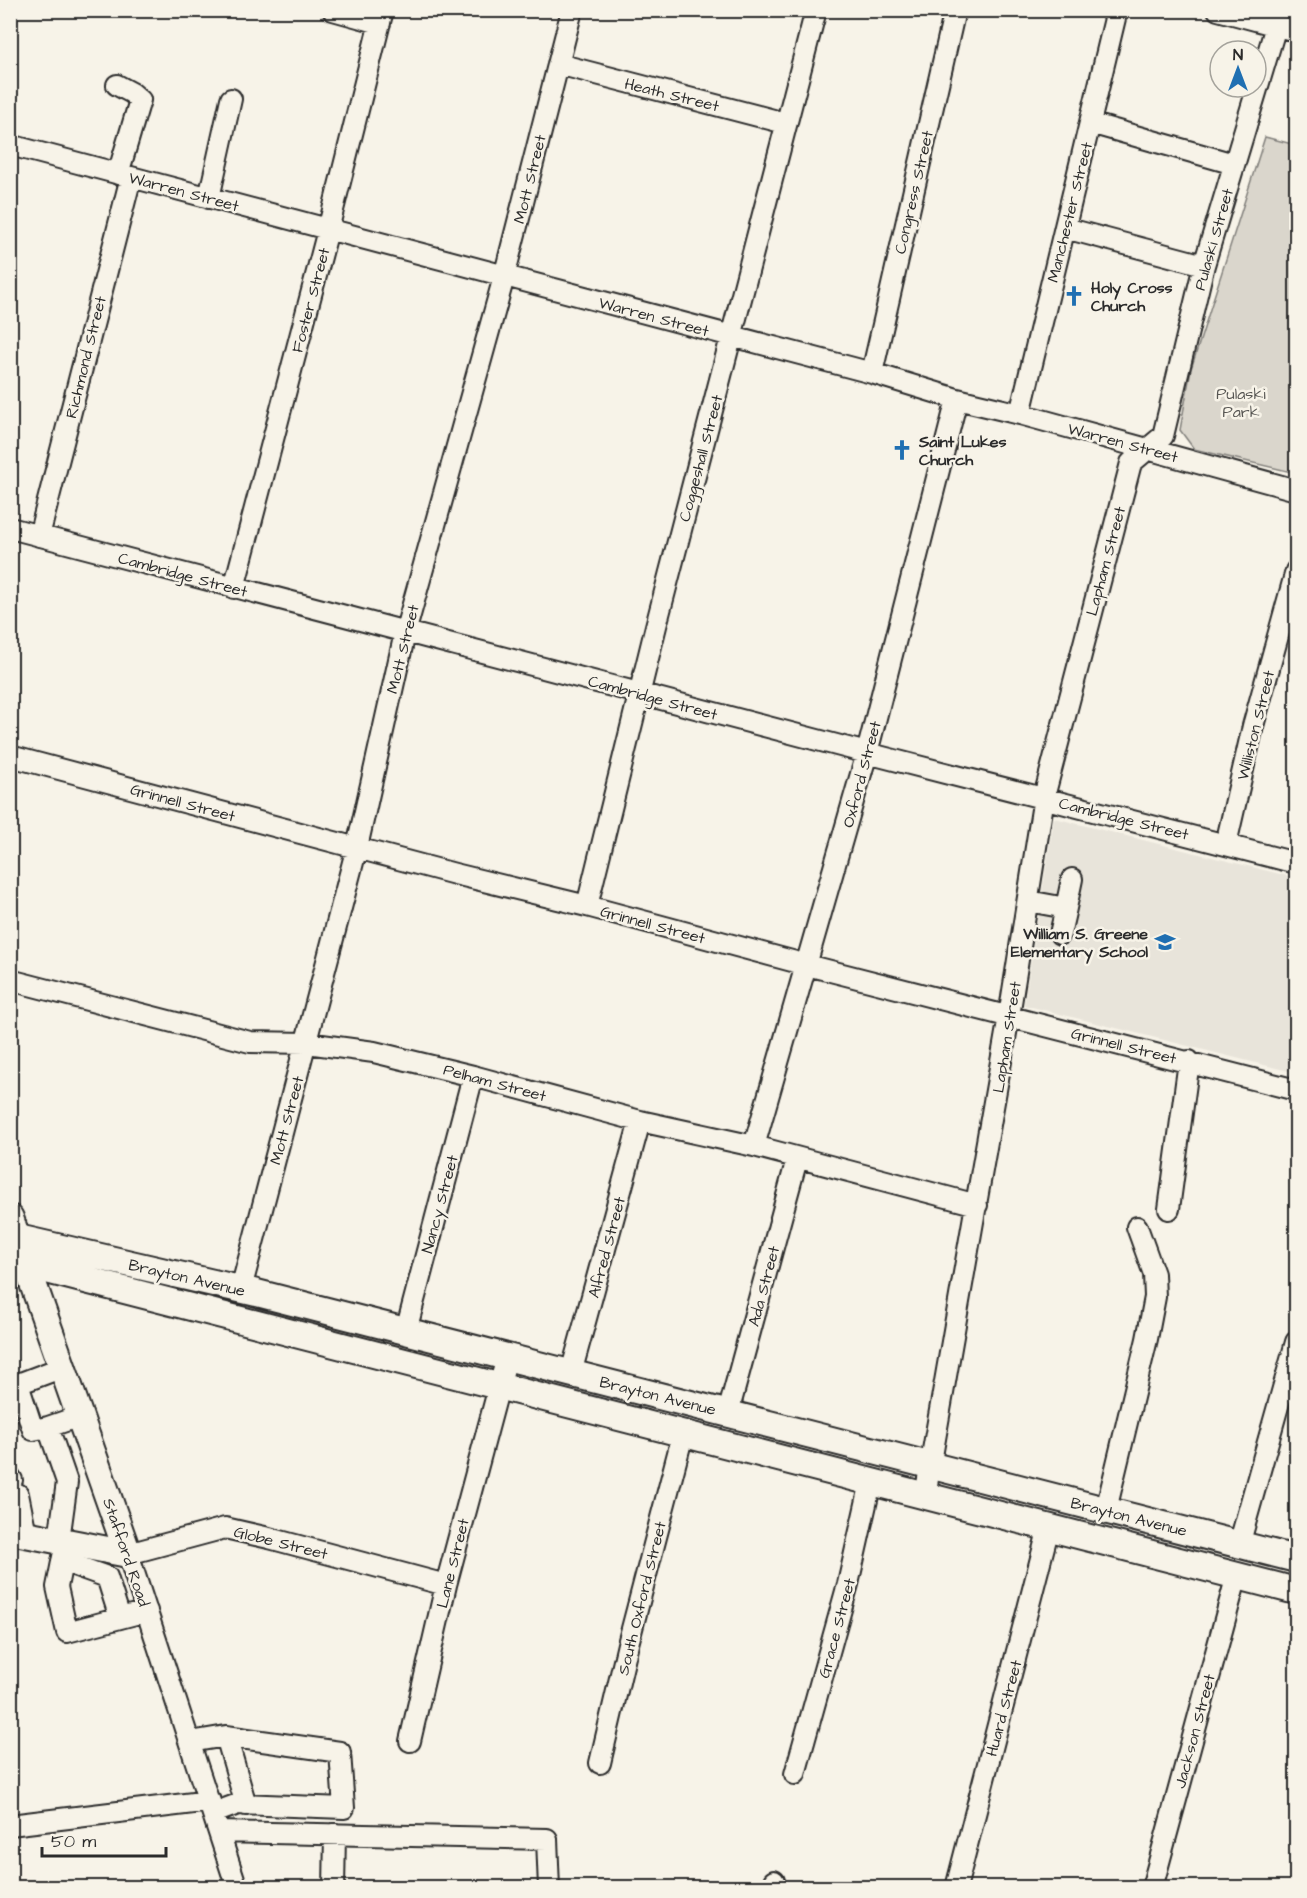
<svg xmlns="http://www.w3.org/2000/svg" width="1307" height="1898" viewBox="0 0 1307 1898" font-family="'Architects Daughter',sans-serif">
<style>
.built{fill:#e8e4da}
.green{fill:#dad6cc;stroke:#82807c;stroke-width:1.5}
.lines{fill:none;stroke-linecap:round;stroke-linejoin:round}
.minor-casing{stroke:#2b2b2b;stroke-width:24}
.major-casing{stroke:#2b2b2b;stroke-width:30}
.minor{stroke:#f7f3e8;stroke-width:20}
.major{stroke:#f7f3e8;stroke-width:26}
.labels{text-anchor:middle;stroke-width:5;stroke-linejoin:round;paint-order:stroke}
.street-label{font-size:16px;fill:#2b2b2b;stroke:#f7f3e8}
.poi-label{font-size:16px;font-weight:bold;fill:#2b2b2b;stroke:#f7f3e8;text-anchor:start}
.park-label{font-size:16px;fill:#575653;stroke:#f7f3e8}
</style>
<rect width="100%" height="100%" fill="#f7f3e8"/>
<filter id="ink" filterUnits="userSpaceOnUse"><feTurbulence type="fractalNoise" baseFrequency=".0167" numOctaves="2"/><feDisplacementMap in="SourceGraphic" scale="12" xChannelSelector="R" yChannelSelector="G"/><feConvolveMatrix kernelMatrix="1 2 1 2 8 2 1 2 1" color-interpolation-filters="sRGB"/></filter>
<g filter="url(#ink)">
<path class="built" d="M 1054,818 L 1296,878 L 1296,1073 L 1024,1005 Z"/>
<path class="green" d="M 1265,137 L 1296,145 L 1296,473 L 1194,449 L 1180,430 L 1191,369 Z"/>
<g class="lines">
<g class="minor-casing">
<path id="minor" d="M 333,10 L 380,23
M 1218,10 L 1296,31
M 558,64 L 785,123
M 117,85 L 132,93 L 140,100 L 118,174
M 1090,123 L 1234,164
M 10,145 L 872,373 L 957,399 L 1020,414 L 1296,490
M 209,198 L 231,99
M 1065,228 L 1204,265
M 872,373 L 955,10
M 1020,414 L 1117,10
M 10,528 L 867,753 L 1296,863
M 39,536 L 131,177
M 234,588 L 328,230 L 383,10
M 10,756 L 455,874 L 587,906 L 807,965 L 1296,1090
M 1226,844 L 1253,726 L 1296,571
M 1028,901 L 1066,908 L 1072,879
M 587,906 L 656,626 L 816,10
M 1060,934 L 1066,908
M 10,980 L 250,1042 L 307,1043 L 374,1052 L 473,1076 L 640,1121 L 754,1146 L 977,1205
M 754,1146 L 867,753 L 957,399
M 1169,1209 L 1189,1061
M 241,1289 L 357,847 L 405,633 L 504,277 L 572,10
M 406,1331 L 473,1076
M 571,1373 L 640,1121
M 18,1384 L 33,1430 L 48,1427 L 80,1416
M 10,1387 L 63,1367
M 728,1413 L 797,1159
M 48,1427 L 67,1482 L 59,1540
M 10,1477 L 12,1480
M 18,1494 L 26,1534
M 925,1496 L 1009,1016 L 1044,797 L 1131,463 L 1163,436 L 1204,265 L 1276,26
M 1106,1510 L 1147,1339 L 1155,1297 L 1154,1274 L 1137,1227
M 66,1542 L 57,1587 L 67,1632 L 147,1611
M 1239,1545 L 1296,1342
M 62,1561 L 107,1577 L 120,1618
M 226,1736 L 246,1805
M 410,1741 L 446,1585 L 507,1357
M 190,1742 L 226,1736 L 340,1752 L 344,1808 L 238,1804 L 214,1813
M 600,1763 L 628,1644 L 683,1434
M 795,1774 L 848,1584 L 871,1482
M 10,1825 L 210,1801
M 220,1832 L 547,1839 L 549,1888
M 237,1888 L 128,1554 L 225,1528 L 269,1538 L 446,1585
M 334,1888 L 335,1834
M 774,1888 L 774,1881
M 956,1888 L 1049,1527
M 1152,1888 L 1237,1575"/>
</g>
<g class="major-casing">
<path id="major" d="M 10,1218 L 128,1554
M 18,1238 L 257,1293 L 1296,1559
M 27,1265 L 1296,1591
M 10,1531 L 128,1554"/>
</g>
<use href="#minor" class="minor"/>
<use href="#major" class="major"/>
</g>
</g>
<defs>
<g id="church-bare" transform="scale(1.62)"><path d="M-1.2-6h2.4v3.5h3.3v2.4h-3.3V6h-2.4V-.1h-3.3v-2.4h3.3Z" fill="#1f6fb2" stroke="#f7f3e8" stroke-width="2.5" paint-order="stroke"/></g>
<g id="school-bare" transform="scale(1.62)"><path d="M0-5L7-2L0 1L-7-2ZM-4 1L0 2.5L4 1V4Q0 6-4 4Z" fill="#1f6fb2" stroke="#f7f3e8" stroke-width="2.5" paint-order="stroke"/></g>
</defs>
<g fill-rule="evenodd">
<use href="#church-bare" x="1074" y="296"/>
<use href="#church-bare" x="902" y="450"/>
<use href="#school-bare" x="1165" y="942"/>
</g>
<g class="labels">
<g class="street-label">
<text transform="translate(672 94) rotate(14)" y="6">Heath Street</text>
<text transform="translate(529 179) rotate(-76)" y="6">Mott Street</text>
<text transform="translate(184 191) rotate(15)" y="6">Warren Street</text>
<text transform="translate(913 192) rotate(-77)" y="6">Congress Street</text>
<text transform="translate(1069 212) rotate(-76)" y="6">Manchester Street</text>
<text transform="translate(1213 239) rotate(-74)" y="6">Pulaski Street</text>
<text transform="translate(310 300) rotate(-75)" y="6">Foster Street</text>
<text transform="translate(654 316) rotate(15)" y="6">Warren Street</text>
<text transform="translate(85 357) rotate(-76)" y="6">Richmond Street</text>
<text transform="translate(1123 442) rotate(15)" y="6">Warren Street</text>
<text transform="translate(700 458) rotate(-75)" y="6">Coggeshall Street</text>
<text transform="translate(1105 561) rotate(-75)" y="6">Lapham Street</text>
<text transform="translate(183 574) rotate(15)" y="6">Cambridge Street</text>
<text transform="translate(402 649) rotate(-76)" y="6">Mott Street</text>
<text transform="translate(653 697) rotate(15)" y="6">Cambridge Street</text>
<text transform="translate(1255 725) rotate(-76)" y="6">Williston Street</text>
<text transform="translate(861 774) rotate(-75)" y="6">Oxford Street</text>
<text transform="translate(183 802) rotate(15)" y="6">Grinnell Street</text>
<text transform="translate(1124 818) rotate(14)" y="6">Cambridge Street</text>
<text transform="translate(653 924) rotate(15)" y="6">Grinnell Street</text>
<text transform="translate(1006 1037) rotate(-81)" y="6">Lapham Street</text>
<text transform="translate(1124 1045) rotate(14)" y="6">Grinnell Street</text>
<text transform="translate(495 1082) rotate(15)" y="6">Pelham Street</text>
<text transform="translate(286 1120) rotate(-75)" y="6">Mott Street</text>
<text transform="translate(439 1204) rotate(-75)" y="6">Nancy Street</text>
<text transform="translate(606 1247) rotate(-75)" y="6">Alfred Street</text>
<text transform="translate(187 1277) rotate(13)" y="6">Brayton Avenue</text>
<text transform="translate(763 1286) rotate(-75)" y="6">Ada Street</text>
<text transform="translate(658 1395) rotate(14)" y="6">Brayton Avenue</text>
<text transform="translate(1129 1516) rotate(14)" y="6">Brayton Avenue</text>
<text transform="translate(281 1542) rotate(14)" y="6">Globe Street</text>
<text transform="translate(127 1552) rotate(71)" y="6">Stafford Road</text>
<text transform="translate(452 1563) rotate(-76)" y="6">Lane Street</text>
<text transform="translate(641 1598) rotate(-76)" y="6">South Oxford Street</text>
<text transform="translate(836 1628) rotate(-75)" y="6">Grace Street</text>
<text transform="translate(1003 1708) rotate(-75)" y="6">Huard Street</text>
<text transform="translate(1194 1731) rotate(-75)" y="6">Jackson Street</text>
</g>
<g class="poi-label">
<text x="1091" y="293">Holy Cross<tspan x="1091" dy="18">Church</tspan></text>
<text x="919" y="447">Saint Lukes<tspan x="919" dy="18">Church</tspan></text>
<text x="1148" y="939" text-anchor="end">William S. Greene<tspan x="1148" dy="18">Elementary School</tspan></text>
</g>
<g class="park-label">
<text x="1241" y="399">Pulaski<tspan x="1241" dy="18">Park</tspan></text>
</g>
</g>
<rect width="1307" height="1898" fill="none" stroke="#f7f3e8" stroke-width="36"/>
<rect x="18" y="18" width="1271" height="1862" fill="none" stroke="#2b2b2b" stroke-width="2" filter="url(#ink)"/>
<g transform="translate(1238 69)"><circle r="28" fill="#f7f3e8" stroke="#a5a39c" stroke-width="1.5"/>
<path d="M0-4.5L10 22L0 15L-10 22Z" fill="#1f6fb2"/>
<text y="-9" font-size="16" font-weight="bold" text-anchor="middle" fill="#2b2b2b">N</text>
</g>
<path d="M42 1847v9h124v-9" fill="none" stroke="#2b2b2b" stroke-width="3"/>
<text x="51" y="1847" font-size="18" fill="#2b2b2b" stroke="#f7f3e8" stroke-width="4.5" paint-order="stroke">50 m</text>
</svg>
